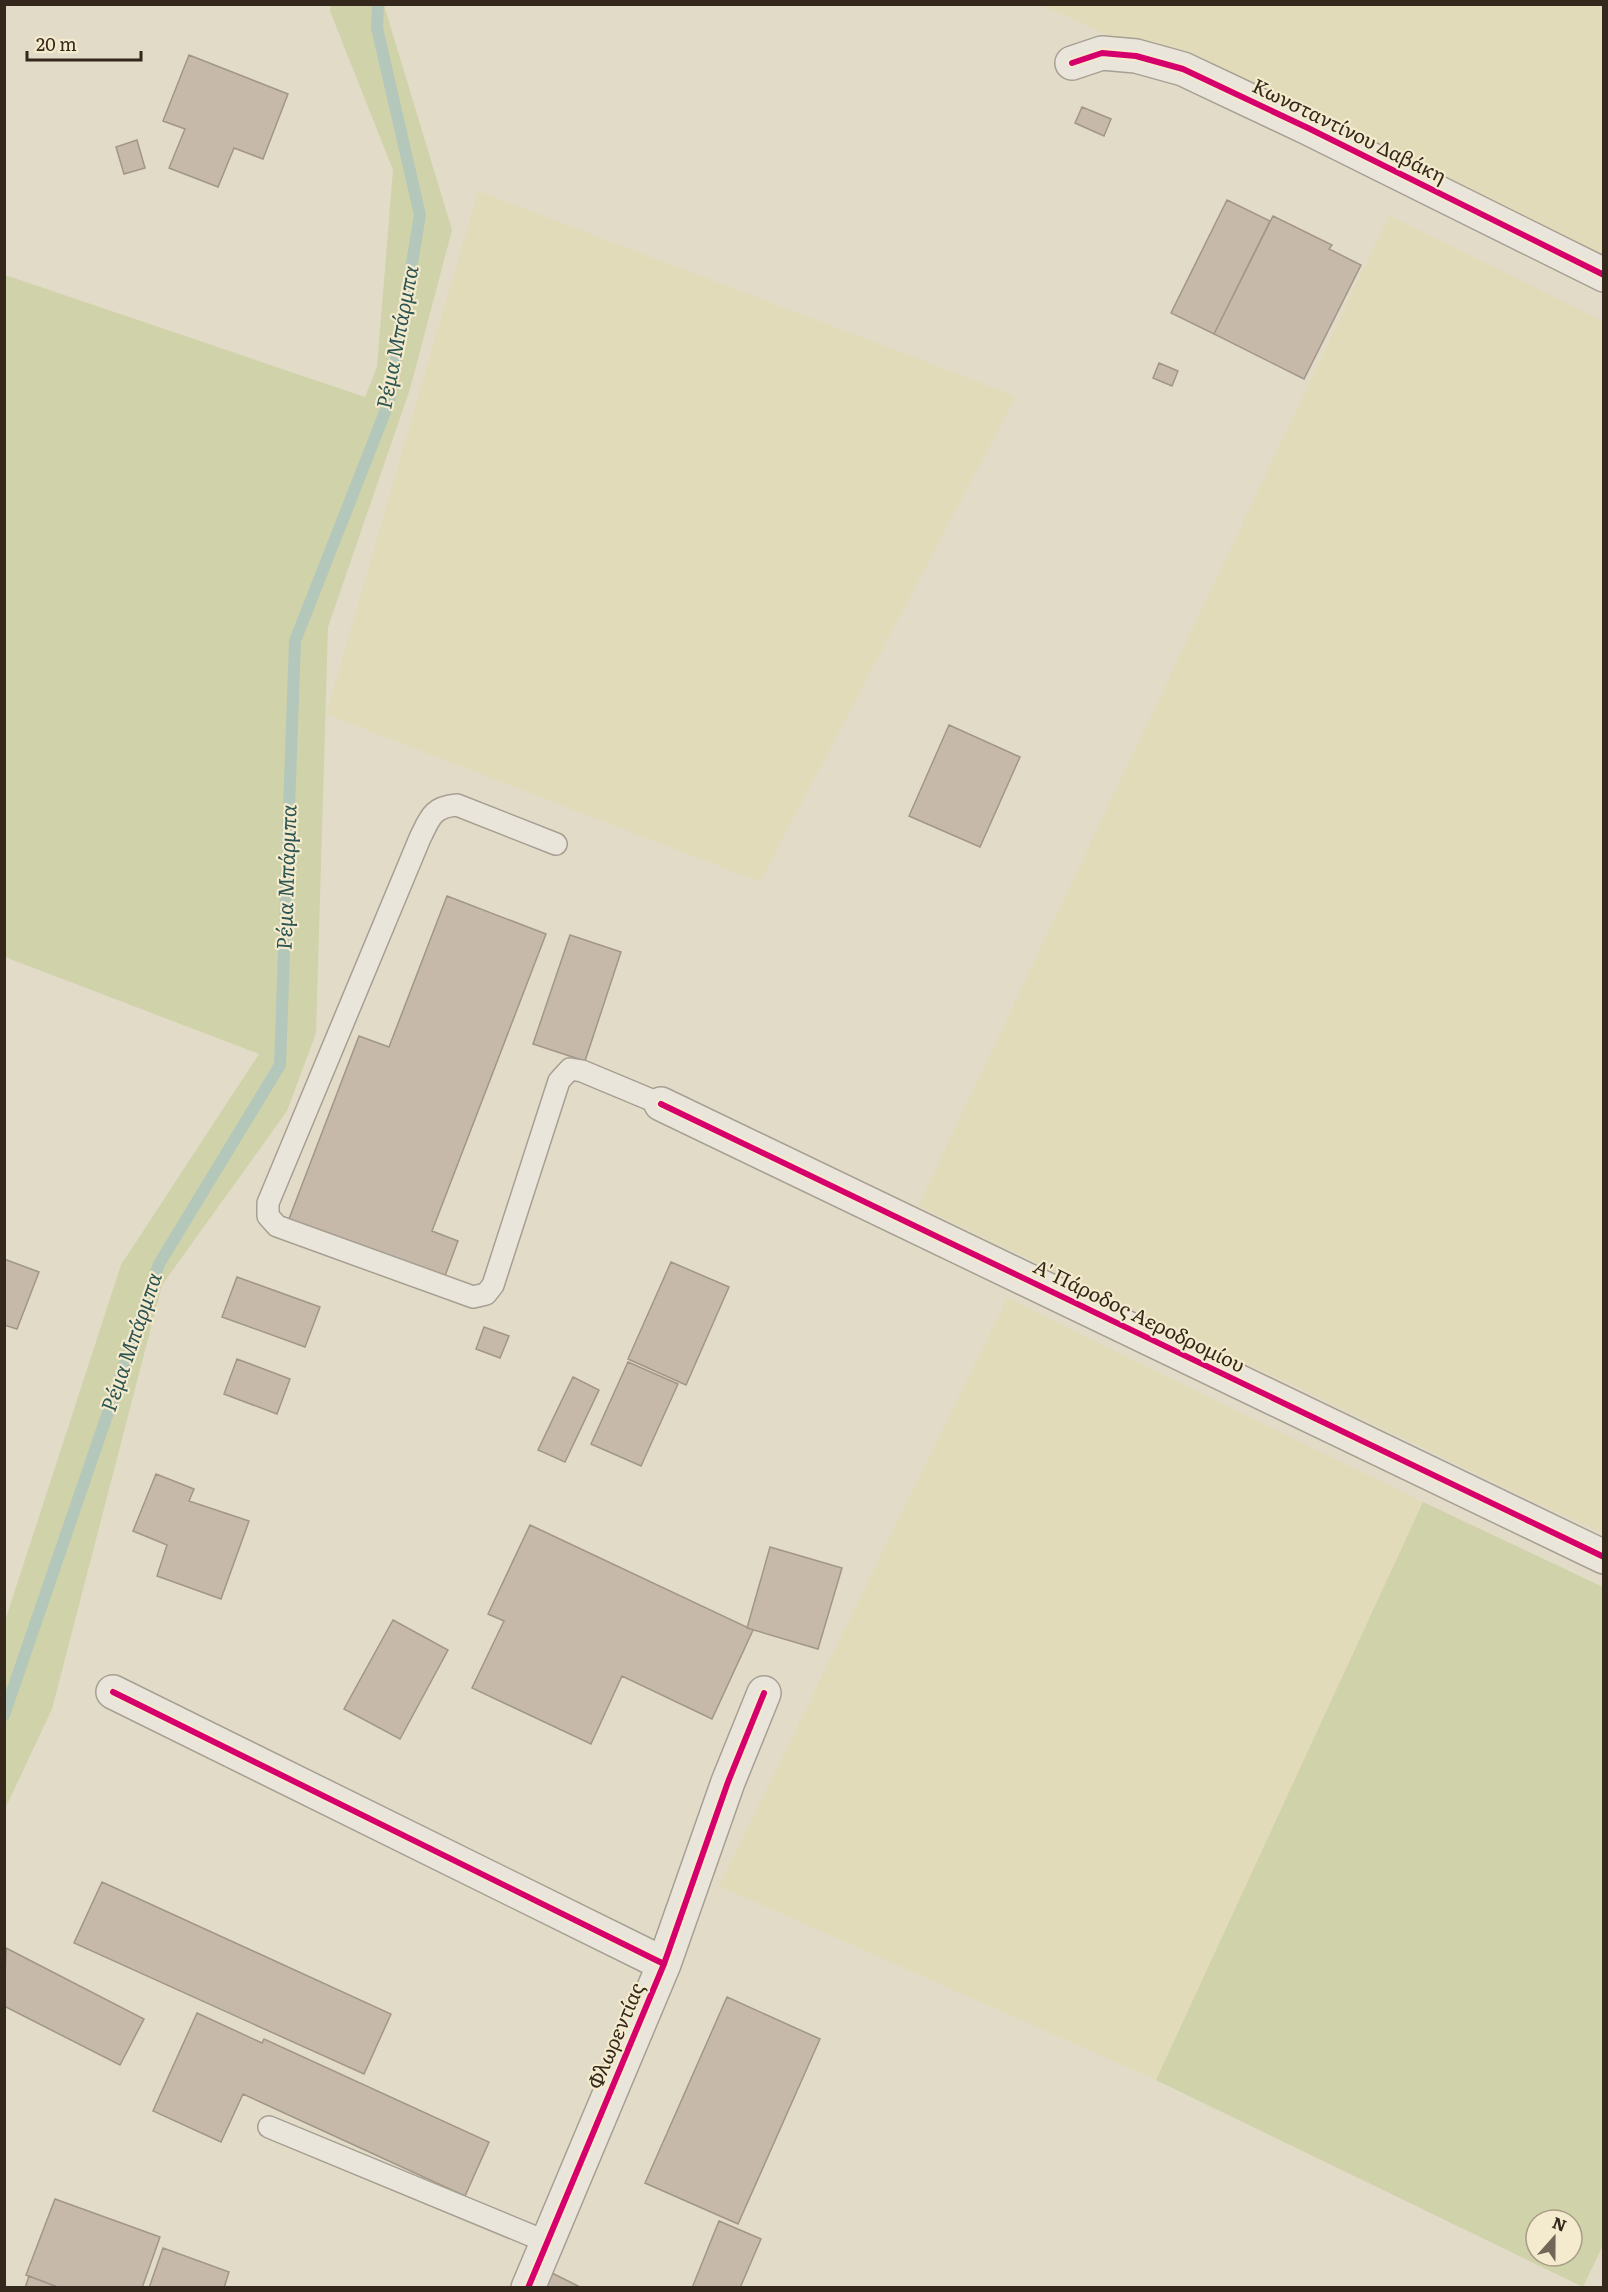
<svg xmlns="http://www.w3.org/2000/svg" width="1608" height="2292" viewBox="0 0 1608 2292" font-family="Literata,serif">
<style>
.farmland{fill:#e2dbb9}
.green{fill:#d0d2aa;fill-rule:evenodd}
.lines{fill:none;stroke-linecap:round;stroke-linejoin:round}
.stream{stroke:#b4c7bb;stroke-width:12}
.building{fill:#c6b9a9;stroke:#a19688;stroke-width:1.5}
.lane-casing{stroke:#a69f92;stroke-width:24}
.street-casing{stroke:#a69f92;stroke-width:36}
.lane{stroke:#eae5db;stroke-width:21}
.street{stroke:#eae5db;stroke-width:33}
.cycleway-casing{stroke:#f4eacd;stroke-width:10}
.cycleway{stroke:#d6006c;stroke-width:6}
.labels{text-anchor:middle;stroke-width:4.5;stroke-linejoin:round;paint-order:stroke}
.street-label{font-size:20px;fill:#34281c;stroke:#f4eacd}
.water-label{font-size:21px;font-style:italic;fill:#2b5452;stroke:#f4eacd}
</style>
<rect width="100%" height="100%" fill="#e2dbc8"/>
<path class="farmland" d="M 1042,5 L 1603,5 L 1603,264 Z
M 478,191 L 1016,396 L 760,882 L 326,714 Z
M 1389,215 L 1603,321 L 1603,1534 L 918,1206 Z
M 1007,1298 L 1423,1502 L 1156,2080 L 719,1886 Z"/>
<path class="green" d="M 331,5 L 384,5 L 452,230 L 410,389 L 328,627 L 316,1033 L 287,1111 L 162,1285 L 52,1709 L 5,1809 L 5,1621 L 121,1265 L 259,1054 L 5,957 L 5,275 L 365,397 L 377,367 L 393,170 L 330,11 Z
M 1423,1502 L 1603,1587 L 1604,2243 L 1583,2287 L 1156,2080 ZM 1536,2220 L 1572,2220 L 1572,2256 L 1536,2256 Z"/>
<g class="lines">
<path class="stream" d="M 4,1715 L 159,1264 L 280,1065 L 295,641 L 389,402 L 420,215 L 377,28 L 378,4"/>
</g>
<path class="building" d="M 189,55 L 288,94 L 263,159 L 234,148 L 218,187 L 169,168 L 185,129 L 163,121 Z
M 1082,107 L 1111,119 L 1104,136 L 1075,123 Z
M 137,140 L 145,168 L 124,174 L 116,147 Z
M 1227,200 L 1270,221 L 1214,334 L 1171,313 Z
M 1273,216 L 1332,245 L 1329,249 L 1361,265 L 1304,379 L 1214,334 Z
M 1159,363 L 1178,371 L 1172,386 L 1153,378 Z
M 949,725 L 1020,757 L 980,847 L 909,816 Z
M 447,896 L 546,934 L 432,1231 L 458,1241 L 442,1284 L 287,1224 L 359,1036 L 389,1047 Z
M 570,935 L 621,952 L 585,1061 L 533,1044 Z
M 4,1259 L 39,1272 L 17,1329 L 4,1325 Z
M 671,1262 L 729,1287 L 686,1385 L 628,1359 Z
M 237,1277 L 320,1307 L 305,1347 L 222,1317 Z
M 484,1327 L 509,1336 L 500,1358 L 476,1349 Z
M 237,1359 L 290,1379 L 277,1414 L 224,1394 Z
M 628,1362 L 678,1384 L 641,1466 L 591,1444 Z
M 573,1377 L 599,1390 L 565,1462 L 538,1450 Z
M 156,1474 L 194,1489 L 189,1501 L 249,1521 L 221,1599 L 157,1576 L 167,1545 L 133,1531 Z
M 530,1525 L 753,1630 L 712,1719 L 622,1676 L 591,1744 L 472,1688 L 504,1621 L 488,1614 Z
M 770,1547 L 842,1568 L 818,1649 L 747,1628 Z
M 393,1620 L 448,1650 L 400,1739 L 344,1709 Z
M 102,1882 L 391,2014 L 364,2074 L 74,1943 Z
M 6,1948 L 144,2019 L 120,2065 L 4,2006 Z
M 727,1997 L 820,2039 L 738,2224 L 645,2183 Z
M 197,2013 L 262,2043 L 264,2039 L 489,2142 L 465,2196 L 243,2094 L 221,2142 L 153,2111 Z
M 55,2199 L 160,2237 L 142,2288 L 60,2288 L 26,2275 Z
M 719,2221 L 761,2239 L 740,2288 L 692,2288 Z
M 163,2248 L 229,2272 L 224,2288 L 149,2288 Z
M 552,2273 L 582,2288 L 546,2288 Z
M 29,2276 L 60,2288 L 25,2288 Z"/>
<g class="lines">
<g class="lane-casing">
<path id="lane" d="M 556,844 L 457,805 C 432,807 430,818 420,838 L 268,1203 L 268,1216 L 277,1226 L 473,1297 L 486,1294 L 493,1285 L 559,1081 L 570,1069 L 582,1071 L 661,1104
M 269,2127 L 547,2242"/>
</g>
<g class="street-casing">
<path id="street" d="M 1072,63 L 1102,53 L 1136,56 L 1183,69 L 1308,128 L 1604,275
M 661,1104 L 1604,1557
M 113,1692 L 664,1964
M 528,2288 L 664,1964 L 728,1782 L 764,1693"/>
</g>
<use href="#lane" class="lane"/>
<use href="#street" class="street"/>
<g class="cycleway-casing">
<path id="cycleway" d="M 1072,63 L 1102,53 L 1136,56 L 1183,69 L 1308,128 L 1604,275
M 661,1104 L 1604,1557
M 113,1692 L 664,1964
M 528,2288 L 664,1964 L 728,1782 L 764,1693"/>
</g>
<use href="#cycleway" class="cycleway"/>
</g>
<g class="labels">
<g class="street-label">
<text transform="translate(1349 131) rotate(26)" y="7">Κωνσταντίνου Δαβάκη</text>
<text transform="translate(1139 1316) rotate(26)" y="7">Α' Πάροδος Αεροδρομίου</text>
<text transform="translate(616 2036) rotate(-67)" y="7">Φλωρεντίας</text>
</g>
<g class="water-label">
<text transform="translate(398 337) rotate(-79)" y="7">Ρέμα Μπάρμπα</text>
<text transform="translate(287 877) rotate(-88)" y="7">Ρέμα Μπάρμπα</text>
<text transform="translate(132 1342) rotate(-71)" y="7">Ρέμα Μπάρμπα</text>
</g>
</g>
<rect width="1608" height="2292" fill="none" stroke="#34281c" stroke-width="12"/>
<g transform="translate(1554 2238) rotate(21)"><circle r="28" fill="#f4eacd" stroke="#a79c86" stroke-width="1.5"/>
<path d="M0-4.5L10 22L0 15L-10 22Z" fill="#716758"/>
<text y="-9" font-size="16" font-weight="bold" text-anchor="middle" fill="#34281c">N</text>
</g>
<path d="M27 51v9h114v-9" fill="none" stroke="#34281c" stroke-width="3"/>
<text x="36" y="51" font-size="18" fill="#34281c" stroke="#f4eacd" stroke-width="4.5" paint-order="stroke">20 m</text>
</svg>
